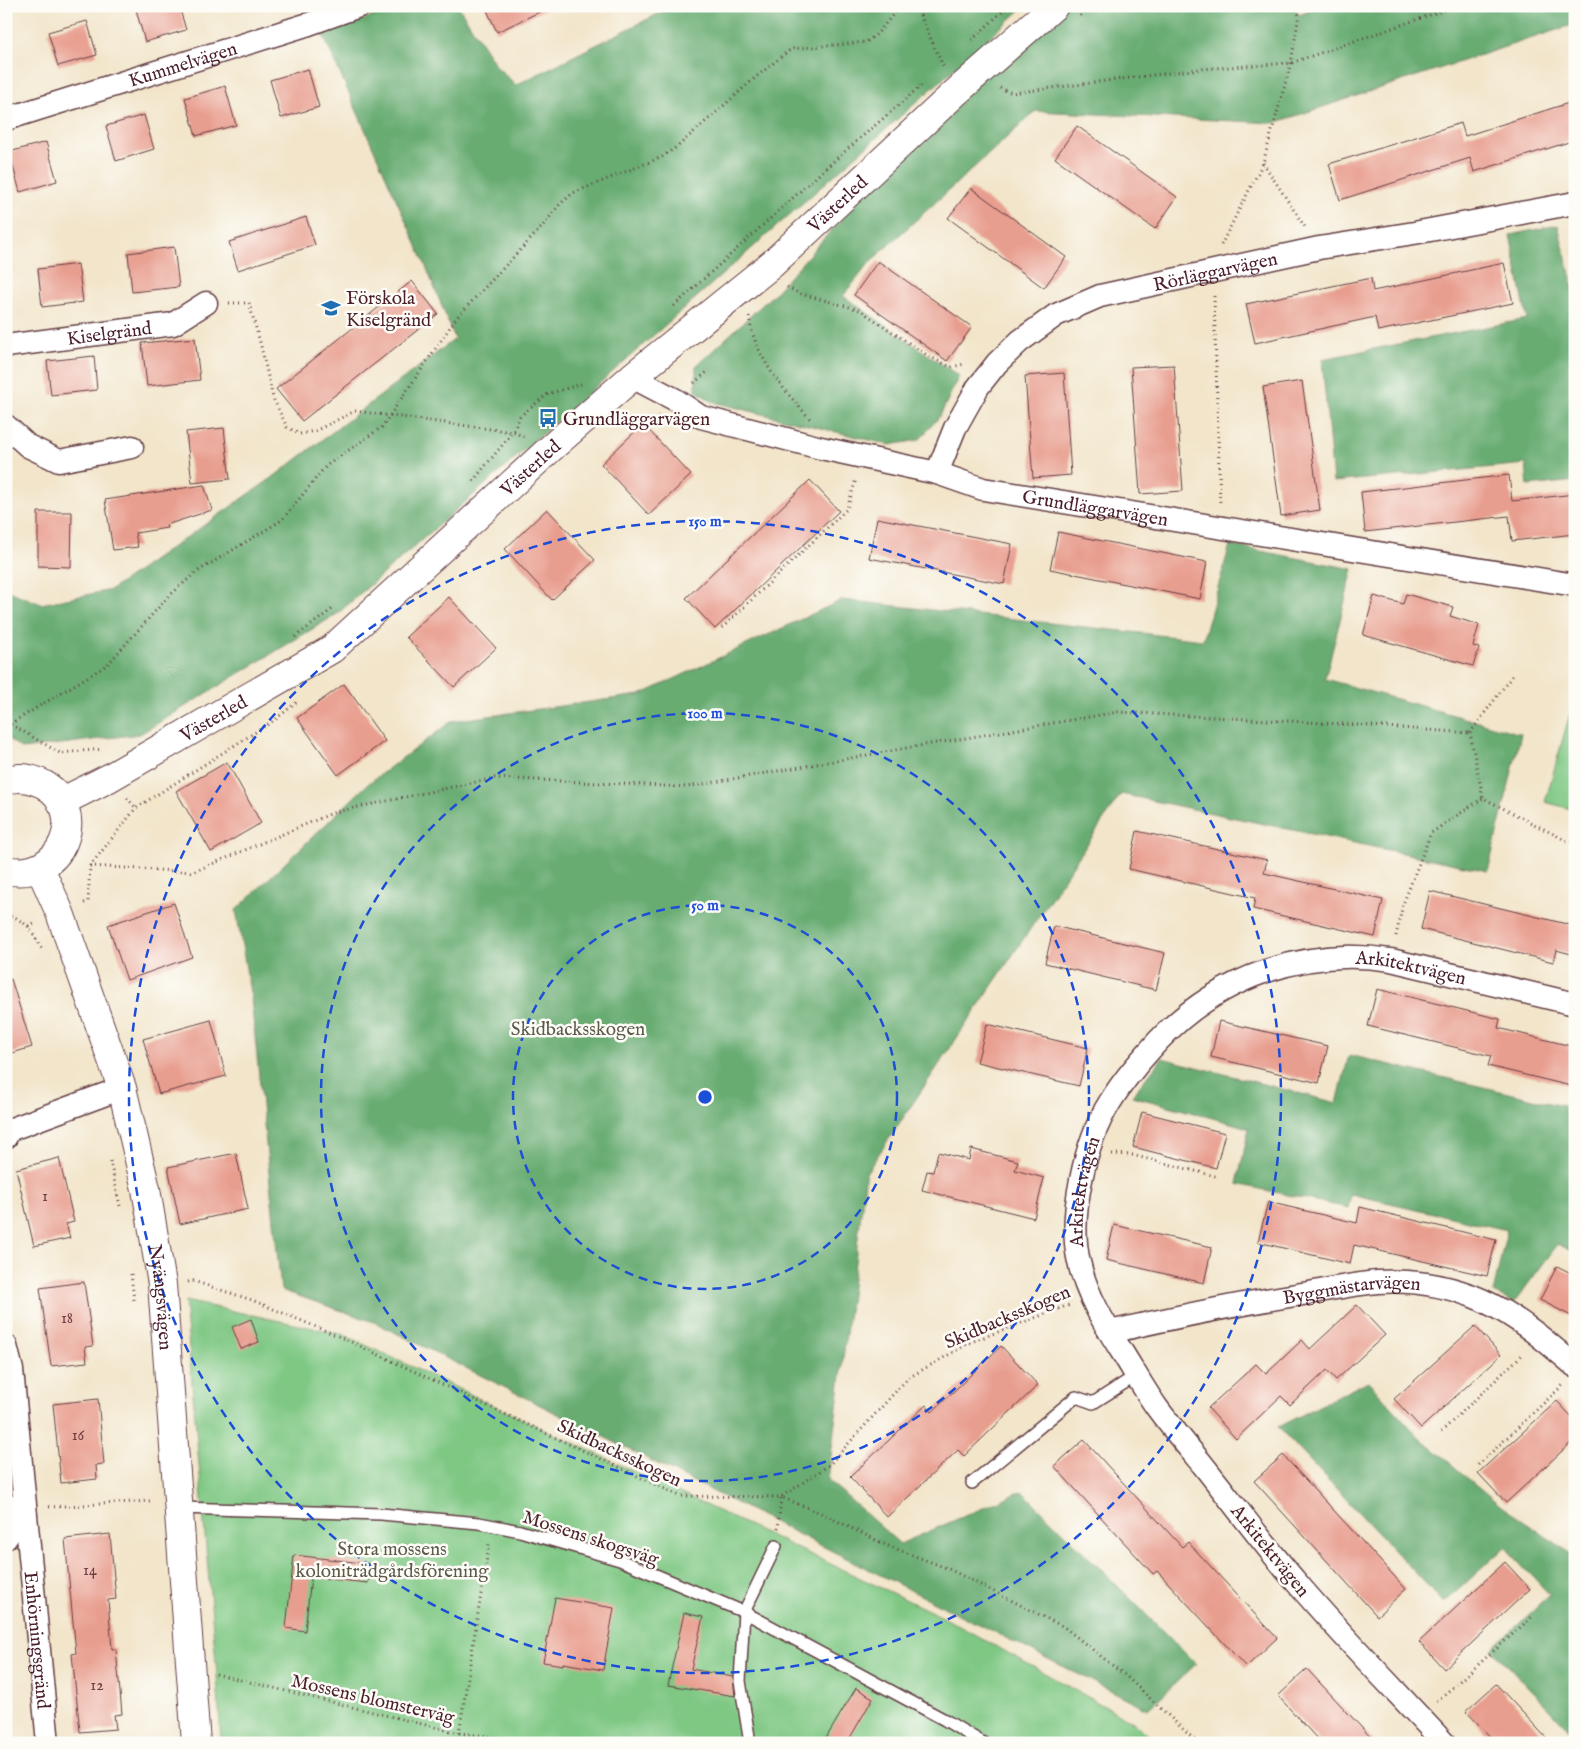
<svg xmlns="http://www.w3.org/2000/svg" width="1581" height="1749" viewBox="0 0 1581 1749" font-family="'IM FELL English',serif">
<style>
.green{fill:#7fc884;stroke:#647458}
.forest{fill:#67ac72;stroke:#58664e}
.building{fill:#e89e8f}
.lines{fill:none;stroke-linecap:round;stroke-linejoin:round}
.service-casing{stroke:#633d43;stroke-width:14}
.minor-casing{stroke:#633d43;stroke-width:25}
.tertiary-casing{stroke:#633d43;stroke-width:30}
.path{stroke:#633d43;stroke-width:3;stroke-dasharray:1 4;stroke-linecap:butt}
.service{stroke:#fff;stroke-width:11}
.minor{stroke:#fff;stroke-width:22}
.tertiary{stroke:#fff;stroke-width:28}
.ring{fill:none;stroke:#1d4ed8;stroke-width:2.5;stroke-dasharray:9 6}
.labels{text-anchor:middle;stroke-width:5;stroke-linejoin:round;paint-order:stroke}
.number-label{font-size:16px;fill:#723f44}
.street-label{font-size:19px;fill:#4a1f2b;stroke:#fdfcf7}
.poi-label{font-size:19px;fill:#4a1f2b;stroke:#fdfcf7;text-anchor:start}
.park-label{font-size:19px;fill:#5d5a4a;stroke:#fdfcf7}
.centre{fill:#1d4ed8;stroke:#fdfcf7;stroke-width:2.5}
.ring-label{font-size:15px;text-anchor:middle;font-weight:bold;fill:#1d4ed8;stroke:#fdfcf7;stroke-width:5;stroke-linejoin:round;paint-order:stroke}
</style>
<rect width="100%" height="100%" fill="#fdfcf7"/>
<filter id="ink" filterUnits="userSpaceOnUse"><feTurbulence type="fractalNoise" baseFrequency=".02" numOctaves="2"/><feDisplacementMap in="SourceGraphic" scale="10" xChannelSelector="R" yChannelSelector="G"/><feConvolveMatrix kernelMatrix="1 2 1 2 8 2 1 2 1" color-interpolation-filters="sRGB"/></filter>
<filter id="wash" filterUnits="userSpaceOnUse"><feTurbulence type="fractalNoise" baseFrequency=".0096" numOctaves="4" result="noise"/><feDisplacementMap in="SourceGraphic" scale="20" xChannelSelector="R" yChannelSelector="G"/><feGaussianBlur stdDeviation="1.12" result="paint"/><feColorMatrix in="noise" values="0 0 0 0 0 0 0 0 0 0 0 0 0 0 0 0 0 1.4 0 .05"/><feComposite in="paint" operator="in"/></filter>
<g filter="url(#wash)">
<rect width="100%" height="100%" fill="#f2e5ca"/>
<path class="green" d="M 1575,696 L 1575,810 L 1545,802 Z
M 185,1301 L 342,1334 L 943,1617 L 1133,1722 L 1156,1743 L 221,1743 L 217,1675 Z"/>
<path class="forest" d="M 400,6 L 458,6 L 497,67 L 516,85 L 674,6 L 1025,6 L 503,469 L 337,614 L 140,734 L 22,749 L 6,737 L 6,590 L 41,604 L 111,590 L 272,478 L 455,339 L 425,264 L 323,35 Z
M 1048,6 L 1295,6 L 1299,15 L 1322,6 L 1575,6 L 1575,24 L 1274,123 L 1036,111 L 871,261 L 843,296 L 959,376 L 940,416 L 919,440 L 890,445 L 713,402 L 696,391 L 696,366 L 774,294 L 954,94 Z
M 1558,225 L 1575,295 L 1575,481 L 1528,486 L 1526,464 L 1333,482 L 1322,359 L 1527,319 L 1510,235 Z
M 1230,545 L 1353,569 L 1325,679 L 1521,734 L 1488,871 L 1121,794 L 866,1173 L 828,1480 L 900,1544 L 1022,1491 L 1196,1664 L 1148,1709 L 374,1322 L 281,1290 L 251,998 L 236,910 L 369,783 L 452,721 L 640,695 L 842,600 L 1203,640 Z
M 1349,1055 L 1575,1109 L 1575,1253 L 1558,1244 L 1514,1303 L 1493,1293 L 1507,1230 L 1351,1194 L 1348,1208 L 1237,1184 L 1249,1128 L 1132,1096 L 1162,1058 L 1337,1103 Z
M 1368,1381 L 1418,1436 L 1501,1506 L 1566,1550 L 1575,1559 L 1575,1736 L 1492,1649 L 1550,1595 L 1505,1547 L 1444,1603 L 1278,1427 Z"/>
<g id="blocks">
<path class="building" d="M 135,6 L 179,6 L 186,30 L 145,42 Z
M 485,6 L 552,6 L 497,32 Z
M 87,21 L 97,55 L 58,66 L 48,32 Z
M 308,69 L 319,107 L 281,118 L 270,80 Z
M 225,86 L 236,125 L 196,136 L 185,98 Z
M 1575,101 L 1575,140 L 1474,172 L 1470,158 L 1340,200 L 1329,164 L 1461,123 L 1465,136 Z
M 144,115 L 154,149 L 116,161 L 106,126 Z
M 1077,126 L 1177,197 L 1155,229 L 1055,158 Z
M 46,142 L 57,181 L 20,192 L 9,152 Z
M 971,188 L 1066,257 L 1044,288 L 948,218 Z
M 306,217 L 315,245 L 238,270 L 229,242 Z
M 174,247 L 179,287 L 132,292 L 128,253 Z
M 878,261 L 972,327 L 947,361 L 854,295 Z
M 1504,263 L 1513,303 L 1378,331 L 1375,317 L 1255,343 L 1246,304 L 1371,278 L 1373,291 Z
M 78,264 L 83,302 L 42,307 L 38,269 Z
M 412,281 L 438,314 L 302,421 L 276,389 Z
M 195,338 L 200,380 L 147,386 L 142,343 Z
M 94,356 L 97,390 L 51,395 L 47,361 Z
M 1174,365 L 1183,491 L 1140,494 L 1131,367 Z
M 1064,373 L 1071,475 L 1033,478 L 1025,376 Z
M 1302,381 L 1320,510 L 1281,516 L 1263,387 Z
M 643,424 L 691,475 L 649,515 L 601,464 Z
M 224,428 L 230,479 L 192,483 L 186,432 Z
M 1509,475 L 1512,501 L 1575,494 L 1575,534 L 1512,541 L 1509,516 L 1365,532 L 1361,492 Z
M 810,480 L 839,511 L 715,629 L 686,598 Z
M 204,485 L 212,510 L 166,525 L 167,528 L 135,533 L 138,547 L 113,550 L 105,500 Z
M 547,509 L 595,560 L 552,600 L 505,549 Z
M 38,512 L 72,512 L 71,567 L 38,566 Z
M 877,518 L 1012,544 L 1004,584 L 869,558 Z
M 1058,532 L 1207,562 L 1200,599 L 1050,569 Z
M 1406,594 L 1453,607 L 1450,616 L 1479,625 L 1473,646 L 1479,648 L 1473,666 L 1363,635 L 1374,596 L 1403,604 Z
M 449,597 L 496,648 L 454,687 L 406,637 Z
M 344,684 L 385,741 L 338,775 L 297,718 Z
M 227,762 L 261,823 L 211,852 L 176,791 Z
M 1137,831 L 1267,860 L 1264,873 L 1383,900 L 1375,937 L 1253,909 L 1255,898 L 1129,869 Z
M 1430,891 L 1575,926 L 1575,955 L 1556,950 L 1553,962 L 1421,929 Z
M 174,903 L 192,957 L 127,980 L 108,925 Z
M 1054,926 L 1165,953 L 1156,990 L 1045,963 Z
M 11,979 L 32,1047 L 6,1055 L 6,980 Z
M 1377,989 L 1500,1019 L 1498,1028 L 1575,1047 L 1575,1087 L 1488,1066 L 1491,1056 L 1368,1026 Z
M 211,1020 L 226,1076 L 159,1094 L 143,1039 Z
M 1219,1021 L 1328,1046 L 1319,1083 L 1211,1057 Z
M 987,1024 L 1088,1048 L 1079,1086 L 977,1062 Z
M 1142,1112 L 1225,1133 L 1216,1168 L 1133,1147 Z
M 971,1149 L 1018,1161 L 1015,1170 L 1044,1178 L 1034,1218 L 922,1190 L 927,1171 L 933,1172 L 938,1152 L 969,1160 Z
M 236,1153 L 248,1209 L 180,1224 L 168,1167 Z
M 59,1158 L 74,1222 L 66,1224 L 70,1238 L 34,1246 L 16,1169 Z
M 1268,1202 L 1357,1223 L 1360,1207 L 1496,1240 L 1487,1276 L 1354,1245 L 1350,1264 L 1258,1242 Z
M 1114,1225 L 1212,1247 L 1204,1283 L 1106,1260 Z
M 1557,1266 L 1575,1275 L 1575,1318 L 1540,1300 Z
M 84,1282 L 93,1346 L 85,1347 L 87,1362 L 51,1366 L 40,1288 Z
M 1357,1305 L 1385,1335 L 1336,1380 L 1327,1370 L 1290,1405 L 1281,1396 L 1236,1439 L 1208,1408 L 1256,1364 L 1266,1374 L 1302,1340 L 1310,1349 Z
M 251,1319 L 259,1342 L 241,1349 L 232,1327 Z
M 1475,1326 L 1501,1355 L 1421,1428 L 1394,1399 Z
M 1001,1346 L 1038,1385 L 964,1456 L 958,1450 L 887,1517 L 850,1477 L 926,1405 L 932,1412 Z
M 98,1399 L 104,1464 L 96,1465 L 97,1479 L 61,1483 L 53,1404 Z
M 1557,1401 L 1575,1420 L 1575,1439 L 1506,1503 L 1478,1473 Z
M 1084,1440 L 1182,1547 L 1188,1542 L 1277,1638 L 1246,1667 L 1157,1571 L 1153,1574 L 1054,1466 Z
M 1283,1455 L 1406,1589 L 1377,1616 L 1254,1481 Z
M 110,1534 L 116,1599 L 108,1600 L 112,1649 L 116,1649 L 122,1714 L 114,1715 L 116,1729 L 80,1732 L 72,1654 L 76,1653 L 65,1539 Z
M 294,1555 L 370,1564 L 368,1583 L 311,1577 L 305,1631 L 286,1628 Z
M 1505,1562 L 1530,1589 L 1444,1669 L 1419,1642 Z
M 555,1598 L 614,1608 L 603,1670 L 563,1663 L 563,1665 L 543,1662 Z
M 684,1613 L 703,1617 L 691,1669 L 733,1677 L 735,1696 L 668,1685 Z
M 1307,1669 L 1376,1743 L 1321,1743 L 1278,1696 Z
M 1496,1684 L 1551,1743 L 1496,1743 L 1466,1711 Z
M 856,1688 L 873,1698 L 847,1743 L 823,1743 Z"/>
</g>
</g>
<g filter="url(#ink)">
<use href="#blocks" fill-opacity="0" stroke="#633d43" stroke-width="1"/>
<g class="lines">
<g class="service-casing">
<path id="service" d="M 972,1483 L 1076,1397 L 1093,1403 L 1137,1375
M 179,1508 L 381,1514 L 479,1523 L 520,1531 L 620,1560 L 744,1612 L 945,1720 L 983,1743
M 750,1743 L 740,1681 L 744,1612 L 776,1546"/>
</g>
<g class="minor-casing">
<g id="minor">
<path id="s1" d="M 6,119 L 309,24 L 359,6"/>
<path id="s2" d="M 6,346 L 173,324 L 206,303"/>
<path id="s3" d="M 632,377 L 676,400 L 701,417 L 821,448 L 937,473 L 983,489 L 1575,585"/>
<path d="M 6,426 L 28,446 L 59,461 L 132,447"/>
<path id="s4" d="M 937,473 L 955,428 L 978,387 L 997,363 L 1020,341 L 1056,315 L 1100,296 L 1319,248 L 1414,233 L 1575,203"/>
<path d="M 6,1137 L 9,1130 L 122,1088"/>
<path id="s5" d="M 1110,1332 C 1171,1318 1233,1305 1296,1295 C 1323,1291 1351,1284 1378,1282 C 1413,1280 1450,1286 1482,1300 C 1517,1316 1546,1341 1575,1366"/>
<path id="s6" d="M 6,1346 L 12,1370 L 48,1743"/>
<path d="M 6,1506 L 24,1509 L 6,1538"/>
<path id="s7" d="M 1444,1743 C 1395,1690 1344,1638 1297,1583 C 1264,1545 1234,1504 1203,1465 C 1188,1447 1172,1428 1158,1409 C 1145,1391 1134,1371 1122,1352 C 1105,1325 1086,1294 1079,1262 C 1068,1217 1085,1141 1110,1102 C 1124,1079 1141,1060 1158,1041 C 1217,978 1305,946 1391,960 L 1575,1004"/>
</g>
</g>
<g class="tertiary-casing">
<g id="tertiary">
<path d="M 6,780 C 20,776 30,778 43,784 C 91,810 62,883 6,870"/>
<path id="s8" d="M 61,802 L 109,778 L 332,649 L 551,448 L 632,377 L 772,264 L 954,94 L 1054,6"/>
<path id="s9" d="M 40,868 L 60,913 L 122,1088 L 146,1189 L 162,1284 L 196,1743"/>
</g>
</g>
<path class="path" d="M 916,6 L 944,68
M 1080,16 L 1090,6
M 972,40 L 1008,6
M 1000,88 L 1012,93 L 1200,69 L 1291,63 L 1456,6
M 1263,163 L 1305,227
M 1221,245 L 1263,163 L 1291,63 L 1299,15 L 1295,6
M 787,287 L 798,293 L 860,310 L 928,356 L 951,367 L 965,364
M 1214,296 L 1220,504
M 229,303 L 249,303 L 261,346 L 273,398 L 287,427 L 300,434 L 315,431 L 355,411 L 513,432 L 525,437
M 674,306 L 828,166 L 923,84
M 749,316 C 754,357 784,390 811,420
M 694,383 L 707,372
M 651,423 L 659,416
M 473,481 L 513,432 L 520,416 L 548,394 L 581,384
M 722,628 L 847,509 L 856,479
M 295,637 L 334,608
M 1512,676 L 1470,733 L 1483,798 L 1567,841 L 1575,843
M 6,724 L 10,724 L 60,753 L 103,749
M 10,724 L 107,665 L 168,597 L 195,573 L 282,520 L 326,466 L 382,427 L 457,317 L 541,228 L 560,204 L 573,193 L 662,157 L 678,146 L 756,77 L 791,49 L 866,42 L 877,34 L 900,6
M 127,798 L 136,808
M 90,866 L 193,872 L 335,812 L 495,778 L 687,787 L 907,748 L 1118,712 L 1343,724 L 1470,733
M 84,903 L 88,902 L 90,866 L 136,808 L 276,719 L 297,702
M 6,915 L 16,918 L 28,926 L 37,923
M 28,926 L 42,949
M 1396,936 L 1403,904 L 1431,833 L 1483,798
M 1112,1154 L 1132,1155 L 1219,1177
M 110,1161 L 120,1206
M 131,1274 L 134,1300
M 188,1282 L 193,1281 L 252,1300 L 345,1339 L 680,1496 L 781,1497 L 829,1465 L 908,1378 L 971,1342 L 1069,1305
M 1441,1432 L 1524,1353
M 1478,1465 L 1563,1385
M 49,1507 L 150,1501
M 778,1529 L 781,1497 L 823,1514 L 886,1545 L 949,1569 L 1064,1627 L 1127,1677 L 1198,1743
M 216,1674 L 459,1733 L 550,1743
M 1437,1701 L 1532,1617
M 459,1733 L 489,1544
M 479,1743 L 480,1736"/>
<use href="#service" class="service"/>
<use href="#minor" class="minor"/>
<use href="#tertiary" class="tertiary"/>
</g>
</g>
<g class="ring">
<circle cx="705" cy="1097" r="192"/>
<circle cx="705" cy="1097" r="384"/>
<circle cx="705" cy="1097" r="576"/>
</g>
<defs>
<g id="school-bare" transform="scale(1.5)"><path d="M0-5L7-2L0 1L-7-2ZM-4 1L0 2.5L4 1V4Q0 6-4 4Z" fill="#1f6fb2" stroke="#fdfcf7" stroke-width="2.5" paint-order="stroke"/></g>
<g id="bus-bare" transform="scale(1.5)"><path d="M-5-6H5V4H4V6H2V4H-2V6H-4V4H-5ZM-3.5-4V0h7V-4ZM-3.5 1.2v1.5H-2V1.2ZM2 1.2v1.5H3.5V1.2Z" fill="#1f6fb2" stroke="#fdfcf7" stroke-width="2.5" paint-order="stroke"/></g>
</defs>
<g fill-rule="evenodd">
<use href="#school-bare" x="331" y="308"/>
<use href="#bus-bare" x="548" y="418"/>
</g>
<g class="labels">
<g class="number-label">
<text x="45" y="1201">1</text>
<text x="67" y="1323">18</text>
<text x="78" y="1440">16</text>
<text x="90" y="1575">14</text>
<text x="97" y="1690">12</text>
</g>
<g class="street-label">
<text dy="7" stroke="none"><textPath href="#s1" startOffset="185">Kummelvägen</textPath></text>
<text dy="7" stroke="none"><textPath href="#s8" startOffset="985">Västerled</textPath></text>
<text dy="7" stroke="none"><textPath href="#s4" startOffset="368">Rörläggarvägen</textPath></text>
<text dy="7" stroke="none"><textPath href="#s2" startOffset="104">Kiselgränd</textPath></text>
<text dy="7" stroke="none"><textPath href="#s8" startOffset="580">Västerled</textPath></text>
<text dy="7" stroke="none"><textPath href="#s3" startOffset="485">Grundläggarvägen</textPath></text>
<text dy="7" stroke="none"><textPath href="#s8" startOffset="174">Västerled</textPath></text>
<text dy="7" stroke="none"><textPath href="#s7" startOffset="1129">Arkitektvägen</textPath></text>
<text dy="7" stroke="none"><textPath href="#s7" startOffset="679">Arkitektvägen</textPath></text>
<text dy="7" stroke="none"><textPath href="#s5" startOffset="246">Byggmästarvägen</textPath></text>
<text dy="7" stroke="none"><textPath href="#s9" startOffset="448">Nyängsvägen</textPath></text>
<text transform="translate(1007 1316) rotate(-23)" y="7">Skidbacksskogen</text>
<text transform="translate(620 1452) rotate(25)" y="7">Skidbacksskogen</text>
<text transform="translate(591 1537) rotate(18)" y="7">Mossens skogsväg</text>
<text transform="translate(1271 1550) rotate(51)" y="7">Arkitektvägen</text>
<text dy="7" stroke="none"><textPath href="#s6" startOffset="296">Enhörningsgränd</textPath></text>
<text transform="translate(373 1698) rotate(13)" y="7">Mossens blomsterväg</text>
</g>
<g class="poi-label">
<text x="346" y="304">Förskola<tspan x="346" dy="22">Kiselgränd</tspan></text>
<text x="563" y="425">Grundläggarvägen</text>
</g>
<g class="park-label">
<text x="578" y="1035">Skidbacksskogen</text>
<text x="392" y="1555">Stora mossens<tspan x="392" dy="22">koloniträdgårdsförening</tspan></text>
</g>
</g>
<circle cx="705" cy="1097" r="8" class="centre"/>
<g class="ring-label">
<text x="705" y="526">150 m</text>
<text x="705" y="718">100 m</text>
<text x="705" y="910">50 m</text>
</g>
<rect width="1581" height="1749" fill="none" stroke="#fdfcf7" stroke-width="25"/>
</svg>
